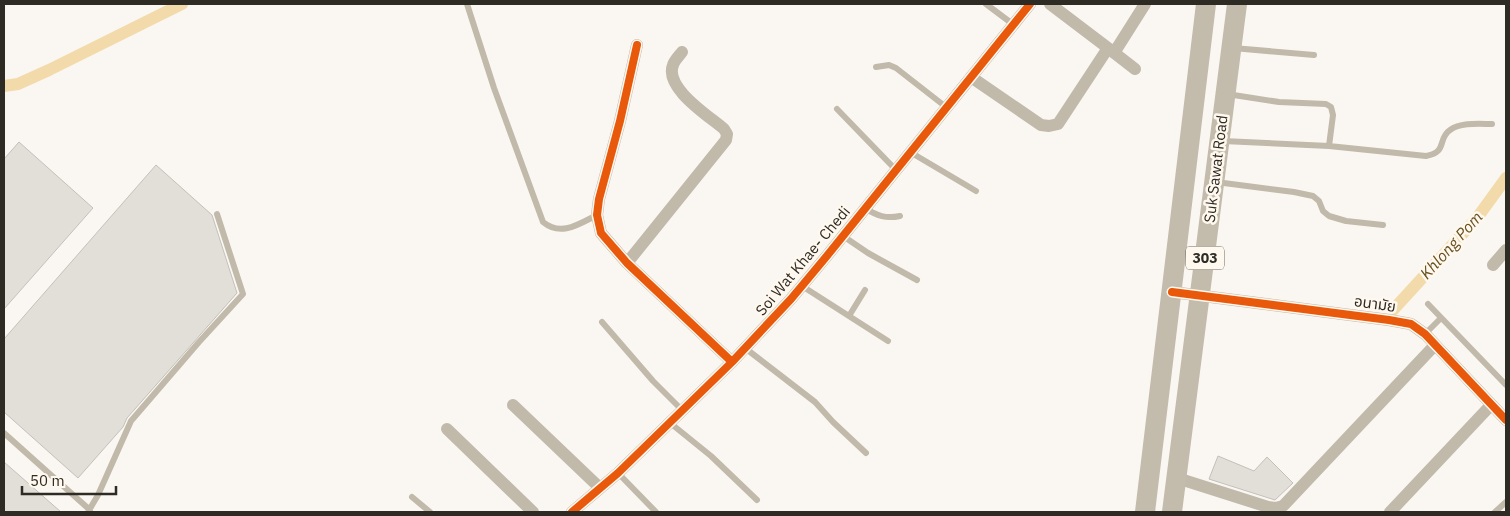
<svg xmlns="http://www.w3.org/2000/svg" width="1510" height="516" viewBox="0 0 1510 516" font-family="'IBM Plex Sans','Noto Sans Thai',sans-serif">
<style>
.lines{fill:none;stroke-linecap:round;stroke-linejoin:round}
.canal{stroke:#f3daaa;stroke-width:12}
.building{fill:#e2dfd8;stroke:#c3c0bb}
.lane{stroke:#c1b9aa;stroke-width:6}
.street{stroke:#c1b9aa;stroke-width:12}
.primary{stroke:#c3bbac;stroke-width:20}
.cycleway-casing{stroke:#fef8ee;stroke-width:11}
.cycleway{stroke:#e8590c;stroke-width:8}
.labels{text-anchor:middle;stroke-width:5;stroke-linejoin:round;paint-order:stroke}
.shield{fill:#fef8ee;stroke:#6c6861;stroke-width:1}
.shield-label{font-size:14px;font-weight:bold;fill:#2e2b24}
.street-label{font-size:15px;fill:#2e2b24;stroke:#fef8ee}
.water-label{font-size:16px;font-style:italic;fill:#68501f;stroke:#fef8ee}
</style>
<rect width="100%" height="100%" fill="#faf7f2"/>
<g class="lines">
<path class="canal" d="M 4,86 L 18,84 L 49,70 L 182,4
M 1393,310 L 1477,218 L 1506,178"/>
</g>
<path class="building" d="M 19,142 L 93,208 L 4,309 L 4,159 Z
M 156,165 L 212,215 L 237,293 L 127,418 L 123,427 L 78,478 L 4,412 L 4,339 Z
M 1218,456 L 1254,471 L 1267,457 L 1293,483 L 1275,500 L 1212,480 L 1209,479 Z
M 4,462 L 61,512 L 4,512 Z"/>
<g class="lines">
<path class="lane" d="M 467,4 L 494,88 L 543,222 C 561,237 579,224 597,215
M 986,4 L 1014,25
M 1233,48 L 1314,55
M 876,67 L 889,65 L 896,68 L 946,107
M 837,109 L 896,170
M 1223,141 L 1329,146 L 1333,115 L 1331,107 L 1326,104 L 1279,102 L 1227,94
M 1329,146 L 1426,156 C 1448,152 1437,139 1450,130 C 1461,122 1480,124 1492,124
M 910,152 L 976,191
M 1216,182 L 1294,192 L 1313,196 L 1319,201 L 1323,211 L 1329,216 L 1346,221 L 1383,225
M 865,208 C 877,216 886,219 900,216
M 843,236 L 868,253 L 917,280
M 802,286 L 888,341
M 1428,304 L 1506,385
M 849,316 L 865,290
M 602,322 L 653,381 L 682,410
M 1425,334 L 1441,318
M 745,348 L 815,402 L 833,422 L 866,453
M 669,422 L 711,456 L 757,500
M 4,433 L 90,510
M 618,473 L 656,512
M 412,497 L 430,512
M 88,512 L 98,495 L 131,421 L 199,342 L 243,294 L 217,214
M 1495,512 L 1506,502"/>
<path class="street" d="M 637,45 L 620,121 L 599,199 L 597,215 L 601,233 L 627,263 L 732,362
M 1108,48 L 1135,69
M 1114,53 L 1145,4
M 971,77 L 1041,125 L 1049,126 L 1058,124 L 1108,48 L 1050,4
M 627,263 L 726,140 L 727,134 L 724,129 C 709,116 664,88 673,65 C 674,61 679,56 682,52
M 1493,265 L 1506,250
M 1172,292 L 1389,320 L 1411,324 L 1425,334 L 1506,420
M 513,405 L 600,488
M 447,429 L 533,512
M 1177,478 L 1268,507 L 1276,508 L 1283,506 L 1435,345
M 572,512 L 618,473 L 732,362 L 791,299 L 826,257 L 1030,4
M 1390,512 L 1491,405"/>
<path class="primary" d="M 1145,512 L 1206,4
M 1172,512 L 1237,4"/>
<g class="cycleway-casing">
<path id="cycleway" d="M 637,45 L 620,121 L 599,199 L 597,215 L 601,233 L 627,263 L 732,362
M 1172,292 L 1389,320 L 1411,324 L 1425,334 L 1506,420
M 572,512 L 618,473 L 732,362 L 791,299 L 826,257 L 1030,4"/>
</g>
<use href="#cycleway" class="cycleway"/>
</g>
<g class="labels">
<rect class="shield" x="1186" y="246.5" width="38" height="23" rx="4"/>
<g class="shield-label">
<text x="1205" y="263">303</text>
</g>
<g class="street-label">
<text transform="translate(1216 169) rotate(-83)" y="5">Suk Sawat Road</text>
<text transform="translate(803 261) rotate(-50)" y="5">Soi Wat Khae- Chedi</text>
<text transform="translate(1375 304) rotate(8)" y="5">อนามัย</text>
</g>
<g class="water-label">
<text transform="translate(1451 245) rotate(-48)" y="6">Khlong Pom</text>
</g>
</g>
<rect width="1510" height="516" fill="none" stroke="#2e2b24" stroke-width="10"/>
<path d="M22 486v8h94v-8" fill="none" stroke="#2e2b24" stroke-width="2.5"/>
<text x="30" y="486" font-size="15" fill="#2e2b24" stroke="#fef8ee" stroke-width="4" paint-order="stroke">50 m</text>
</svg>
